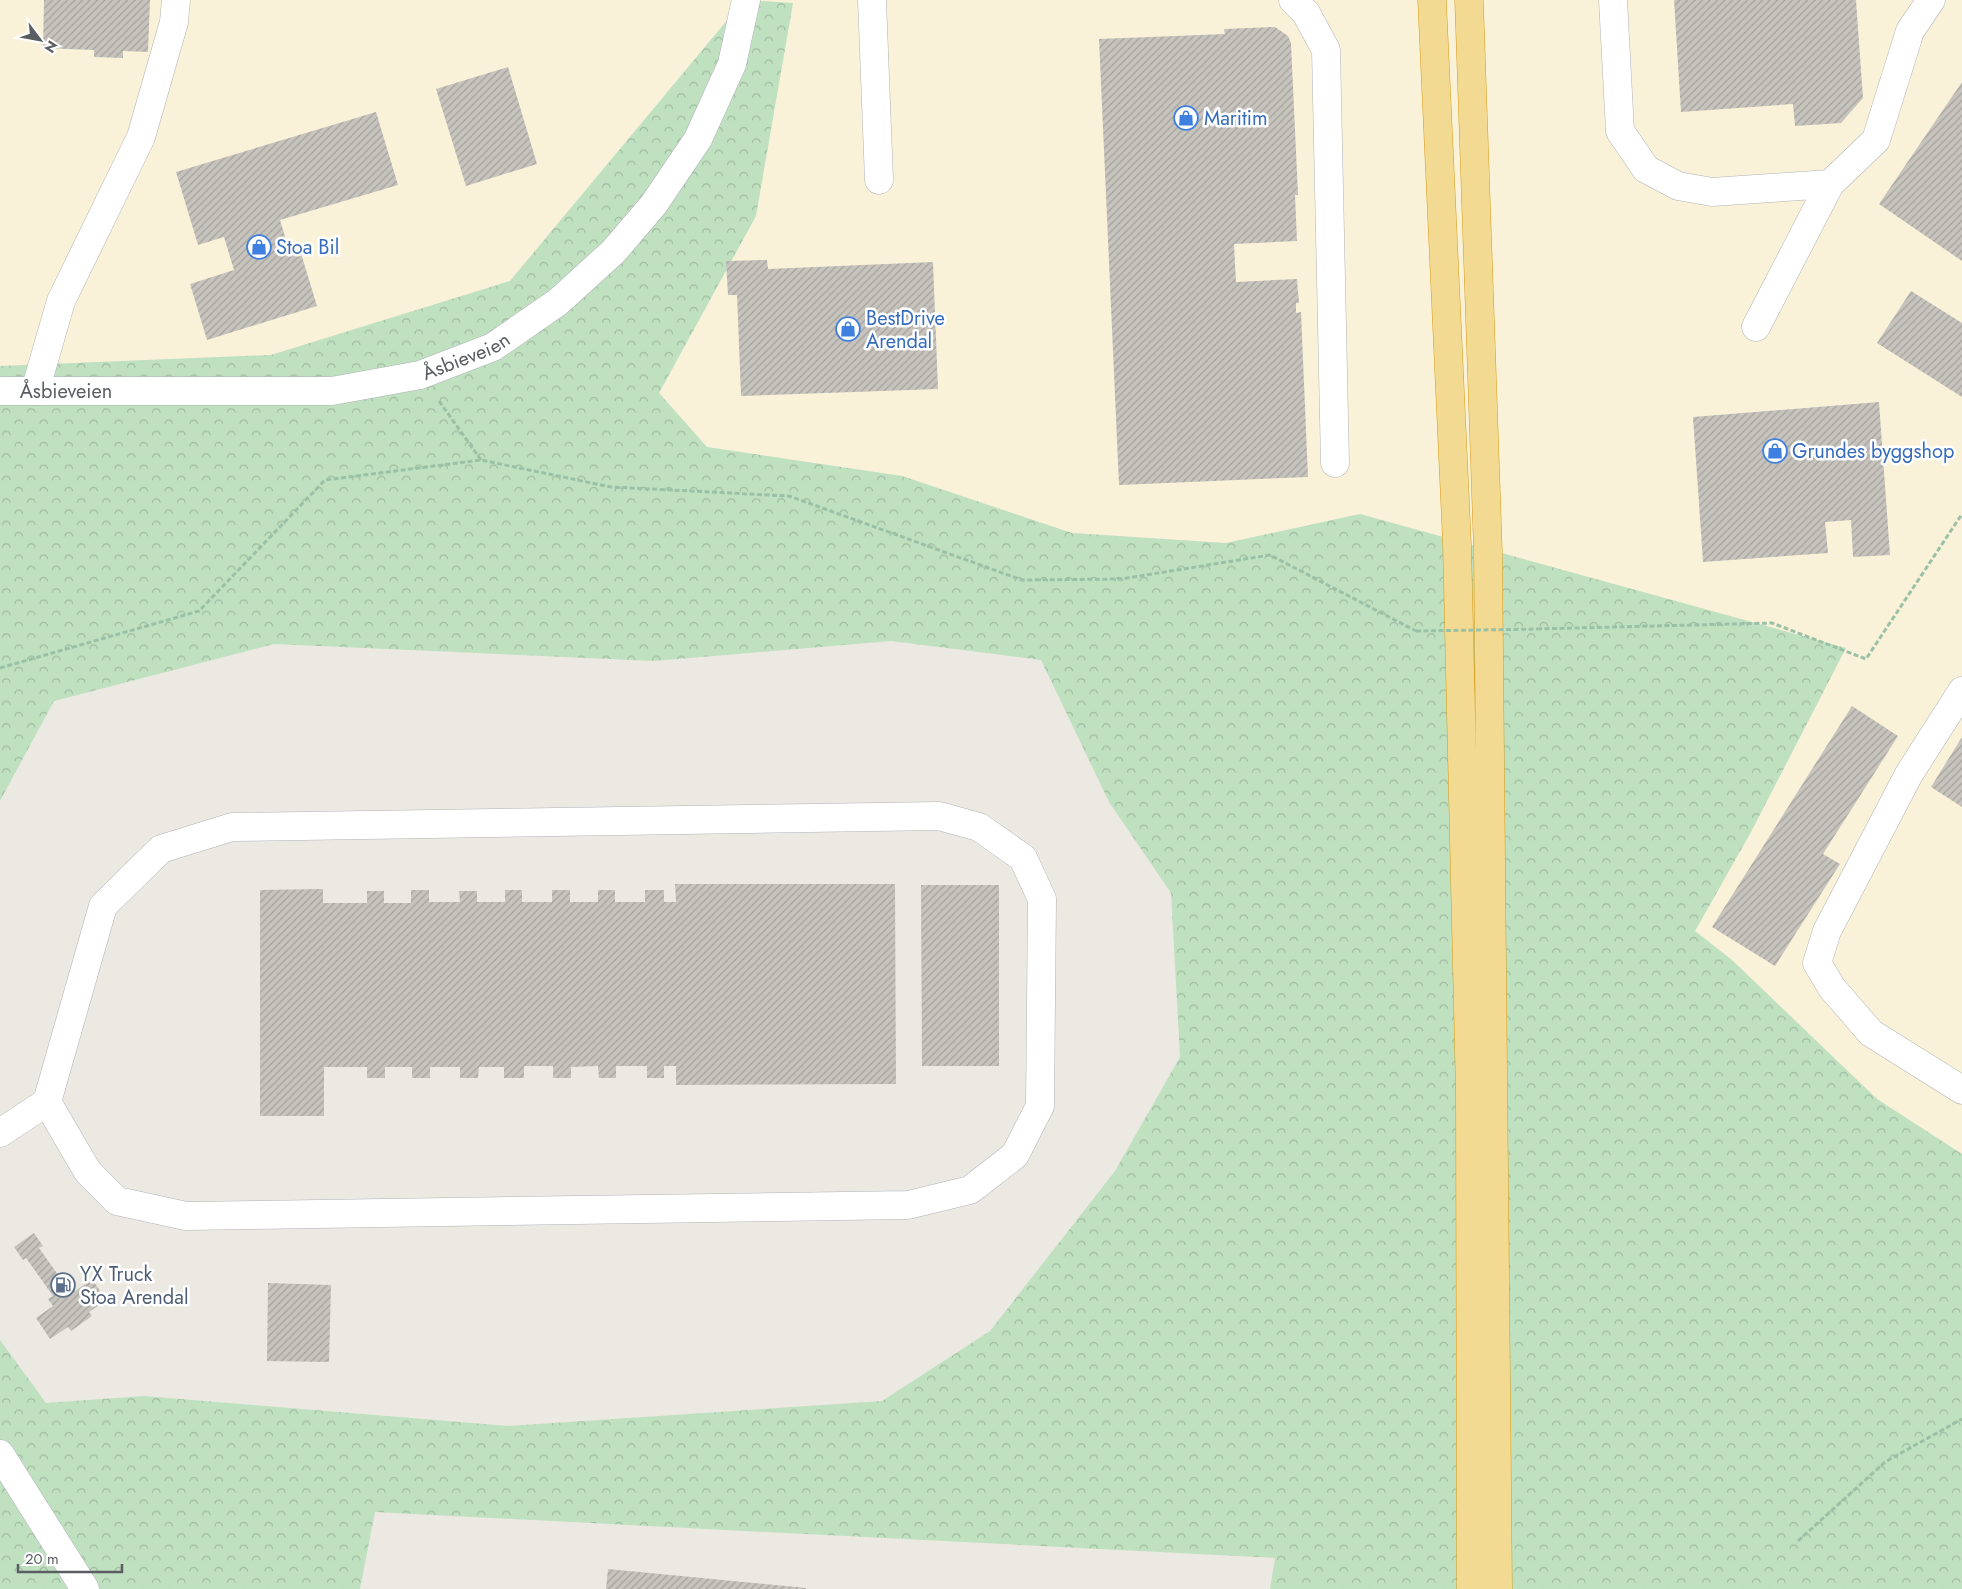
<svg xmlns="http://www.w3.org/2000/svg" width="1962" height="1589" viewBox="0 0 1962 1589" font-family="Jost,sans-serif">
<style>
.commercial{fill:#faf2d8}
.forest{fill:url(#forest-crowns)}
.building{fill:url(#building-hatch)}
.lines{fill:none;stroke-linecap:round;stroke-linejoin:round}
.minor-casing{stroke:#afb2b6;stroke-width:29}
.highway-casing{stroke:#d79b16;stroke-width:29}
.path{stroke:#9ac1a5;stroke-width:3;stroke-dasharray:5 2.5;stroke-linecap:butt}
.minor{stroke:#fff;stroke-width:28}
.highway{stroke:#f2da92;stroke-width:28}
.path-bridge{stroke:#9ac1a5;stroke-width:3;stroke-dasharray:5 2.5;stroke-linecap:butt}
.labels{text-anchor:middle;stroke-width:5;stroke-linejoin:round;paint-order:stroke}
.shop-label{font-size:20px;fill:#366cbe;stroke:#fff;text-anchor:start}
.street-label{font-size:20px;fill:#5a5d61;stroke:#fff}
.service-label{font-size:20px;fill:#4e5e75;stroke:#fff;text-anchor:start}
</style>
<defs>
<pattern id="forest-crowns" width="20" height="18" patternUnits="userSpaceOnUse" patternTransform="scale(1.25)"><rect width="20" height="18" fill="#c0e1c0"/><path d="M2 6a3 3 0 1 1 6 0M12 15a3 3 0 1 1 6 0" fill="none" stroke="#9fba9f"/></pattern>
<pattern id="building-hatch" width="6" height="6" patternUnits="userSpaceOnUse" patternTransform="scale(1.25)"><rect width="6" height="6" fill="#c7c4be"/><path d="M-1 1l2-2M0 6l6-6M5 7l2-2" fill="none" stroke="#a5a29e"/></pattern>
</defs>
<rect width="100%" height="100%" fill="#ebe9e2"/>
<path class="commercial" d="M 0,0 L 1962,0 L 1962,1154 L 1877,1099 L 1732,960 L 1695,931 L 1751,832 L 1846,648 L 1360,514 L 1227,543 L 1072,533 L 902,476 L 707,447 L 659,393 L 756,216 L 744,0 L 510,281 L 271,355 L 0,366 Z"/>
<path class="forest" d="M 744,0 L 793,3 L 756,216 L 659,393 L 707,447 L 902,476 L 1072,533 L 1226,543 L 1360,514 L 1846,648 L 1751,832 L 1695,931 L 1732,960 L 1877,1099 L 1962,1154 L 1962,1589 L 1270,1589 L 1275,1558 L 375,1512 L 360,1589 L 0,1589 L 0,1340 L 46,1403 L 144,1396 L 508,1426 L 882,1401 L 990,1331 L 1115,1171 L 1180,1057 L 1171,893 L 1109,802 L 1041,660 L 891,641 L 654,661 L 274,644 L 54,701 L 0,801 L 0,366 L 271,355 L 510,281 Z"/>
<path class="building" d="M 44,0 L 150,0 L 148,52 L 123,51 L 123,58 L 94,57 L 94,50 L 43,48 Z
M 1674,0 L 1856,0 L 1863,98 L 1841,123 L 1795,126 L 1793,104 L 1681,112 Z
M 1275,27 L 1288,36 L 1291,43 L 1298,195 L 1295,195 L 1297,241 L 1234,244 L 1236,282 L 1297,279 L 1299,303 L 1296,303 L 1296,313 L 1301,312 L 1308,477 L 1119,485 L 1099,39 L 1225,34 L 1224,29 Z
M 508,67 L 537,164 L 466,186 L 436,89 Z
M 1962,82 L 1962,261 L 1879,204 Z
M 376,112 L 398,185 L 280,220 L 290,253 L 300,250 L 317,306 L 207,340 L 190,284 L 234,270 L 224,237 L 198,245 L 176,172 Z
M 767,260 L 768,269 L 933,262 L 938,389 L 741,396 L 737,295 L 728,295 L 726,261 Z
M 1911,291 L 1962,323 L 1962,397 L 1877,343 Z
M 1879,402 L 1890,555 L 1853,557 L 1851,520 L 1825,522 L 1828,553 L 1703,562 L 1693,417 Z
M 1852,706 L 1898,736 L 1823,854 L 1840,864 L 1775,966 L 1712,927 Z
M 1962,737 L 1962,807 L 1931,787 Z
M 675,884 L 895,884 L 896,1084 L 676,1085 L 676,1066 L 664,1066 L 664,1078 L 647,1078 L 647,1066 L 616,1066 L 616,1078 L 599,1078 L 598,1066 L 571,1067 L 571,1078 L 553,1078 L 553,1066 L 524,1066 L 524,1078 L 504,1078 L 504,1067 L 479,1067 L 478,1078 L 460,1078 L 460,1067 L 430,1067 L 430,1078 L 412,1078 L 412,1067 L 385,1067 L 385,1078 L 367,1078 L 367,1067 L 324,1067 L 324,1116 L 260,1116 L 260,890 L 323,889 L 323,903 L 367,903 L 367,891 L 384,891 L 384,903 L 411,903 L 411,890 L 429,890 L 429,902 L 460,902 L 459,891 L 477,891 L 477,902 L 505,902 L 505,890 L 522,890 L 522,902 L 552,902 L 552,890 L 570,890 L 570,902 L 598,902 L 598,890 L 615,890 L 615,902 L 645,902 L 645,890 L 664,890 L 664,902 L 676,902 Z
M 921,885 L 999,885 L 999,1066 L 922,1066 Z
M 34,1233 L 43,1246 L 39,1248 L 66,1286 L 70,1284 L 75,1291 L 92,1279 L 106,1300 L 89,1312 L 92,1316 L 71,1331 L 68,1327 L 50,1339 L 36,1318 L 53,1306 L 48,1299 L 53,1296 L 26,1258 L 23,1260 L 14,1247 Z
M 268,1283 L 331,1285 L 329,1362 L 267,1361 Z
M 608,1569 L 806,1588 L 806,1589 L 606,1589 Z"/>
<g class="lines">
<g class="minor-casing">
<g id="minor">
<path d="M 872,0 L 879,180"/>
<path d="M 1293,0 L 1306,13 L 1326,50 L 1335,463"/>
<path d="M 1613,0 L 1620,131 L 1646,169 L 1678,186 L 1712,192 L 1830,184 L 1876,140 L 1910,31 L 1931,0"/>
<path d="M 1756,327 L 1830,184"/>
<path id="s1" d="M 0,391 L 332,391 L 420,375 L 493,347 L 558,302 L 613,252 L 654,204 L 698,139 L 732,64 L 746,0"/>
<path d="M 35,391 L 61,301 L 141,137 L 174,22 L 176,0"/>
<path d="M 1962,691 L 1909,774 L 1827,931 L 1817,963 L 1832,988 L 1871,1033 L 1962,1090"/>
<path d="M 0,1133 L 47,1102 L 103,906 L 161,849 L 232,827 L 939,816 L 979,827 L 1023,858 L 1042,899 L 1040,1106 L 1015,1155 L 970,1190 L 908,1205 L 186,1216 L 117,1201 L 88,1172 L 47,1102"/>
<path d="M 0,1454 L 85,1589"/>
</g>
</g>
<g class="highway-casing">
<path id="highway" d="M 1432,0 L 1457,544 L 1470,1093 L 1471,1589
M 1469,0 L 1488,552 L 1498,1589"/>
</g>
<path class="path" d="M 439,401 L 481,460
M 1537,629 L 1772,623 L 1866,659 L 1962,514
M 0,668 L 199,611 L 325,480 L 481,460 L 611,487 L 789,496 L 1022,580 L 1121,579 L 1270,555 L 1416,631
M 1798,1541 L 1885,1462 L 1962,1419"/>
<use href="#minor" class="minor"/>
<use href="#highway" class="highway"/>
<path class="path-bridge" d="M 1416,631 L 1537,629"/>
</g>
<defs>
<g id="shop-ring" transform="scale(1.25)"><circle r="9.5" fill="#fff" stroke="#3f7fe0" stroke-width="1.5"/><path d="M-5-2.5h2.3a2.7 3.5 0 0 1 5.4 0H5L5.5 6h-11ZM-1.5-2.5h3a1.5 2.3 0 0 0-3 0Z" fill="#3f7fe0"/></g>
<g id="fuel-ring" transform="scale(1.25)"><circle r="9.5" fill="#fff" stroke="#5c6f8a" stroke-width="1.5"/><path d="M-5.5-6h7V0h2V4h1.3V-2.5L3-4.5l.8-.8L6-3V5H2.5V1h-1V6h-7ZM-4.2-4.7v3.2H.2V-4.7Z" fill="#5c6f8a"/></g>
</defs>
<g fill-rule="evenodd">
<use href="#shop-ring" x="1186" y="118"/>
<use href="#shop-ring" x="259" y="247"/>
<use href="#shop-ring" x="848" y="329"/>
<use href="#shop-ring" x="1775" y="451"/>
<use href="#fuel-ring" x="63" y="1285"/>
</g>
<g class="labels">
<g class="shop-label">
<text x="1204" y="125">Maritim</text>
<text x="276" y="254">Stoa Bil</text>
<text x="866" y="325">BestDrive<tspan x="866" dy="23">Arendal</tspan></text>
<text x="1792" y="458">Grundes byggshop</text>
</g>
<g class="street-label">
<text dy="7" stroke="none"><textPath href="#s1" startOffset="471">Åsbieveien</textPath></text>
<text dy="7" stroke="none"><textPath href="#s1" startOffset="66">Åsbieveien</textPath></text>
</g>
<g class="service-label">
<text x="80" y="1281">YX Truck<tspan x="80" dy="23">Stoa Arendal</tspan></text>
</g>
</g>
<g transform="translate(40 40) rotate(122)" stroke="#ffffff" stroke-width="4" paint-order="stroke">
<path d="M0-4L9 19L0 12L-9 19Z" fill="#5a5d61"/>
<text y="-8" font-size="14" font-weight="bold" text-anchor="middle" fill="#5a5d61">N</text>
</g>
<path d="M18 1564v8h104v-8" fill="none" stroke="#5a5d61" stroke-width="2.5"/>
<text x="25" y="1564" font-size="15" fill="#5a5d61" stroke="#ffffff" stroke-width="4" paint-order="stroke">20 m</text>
</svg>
